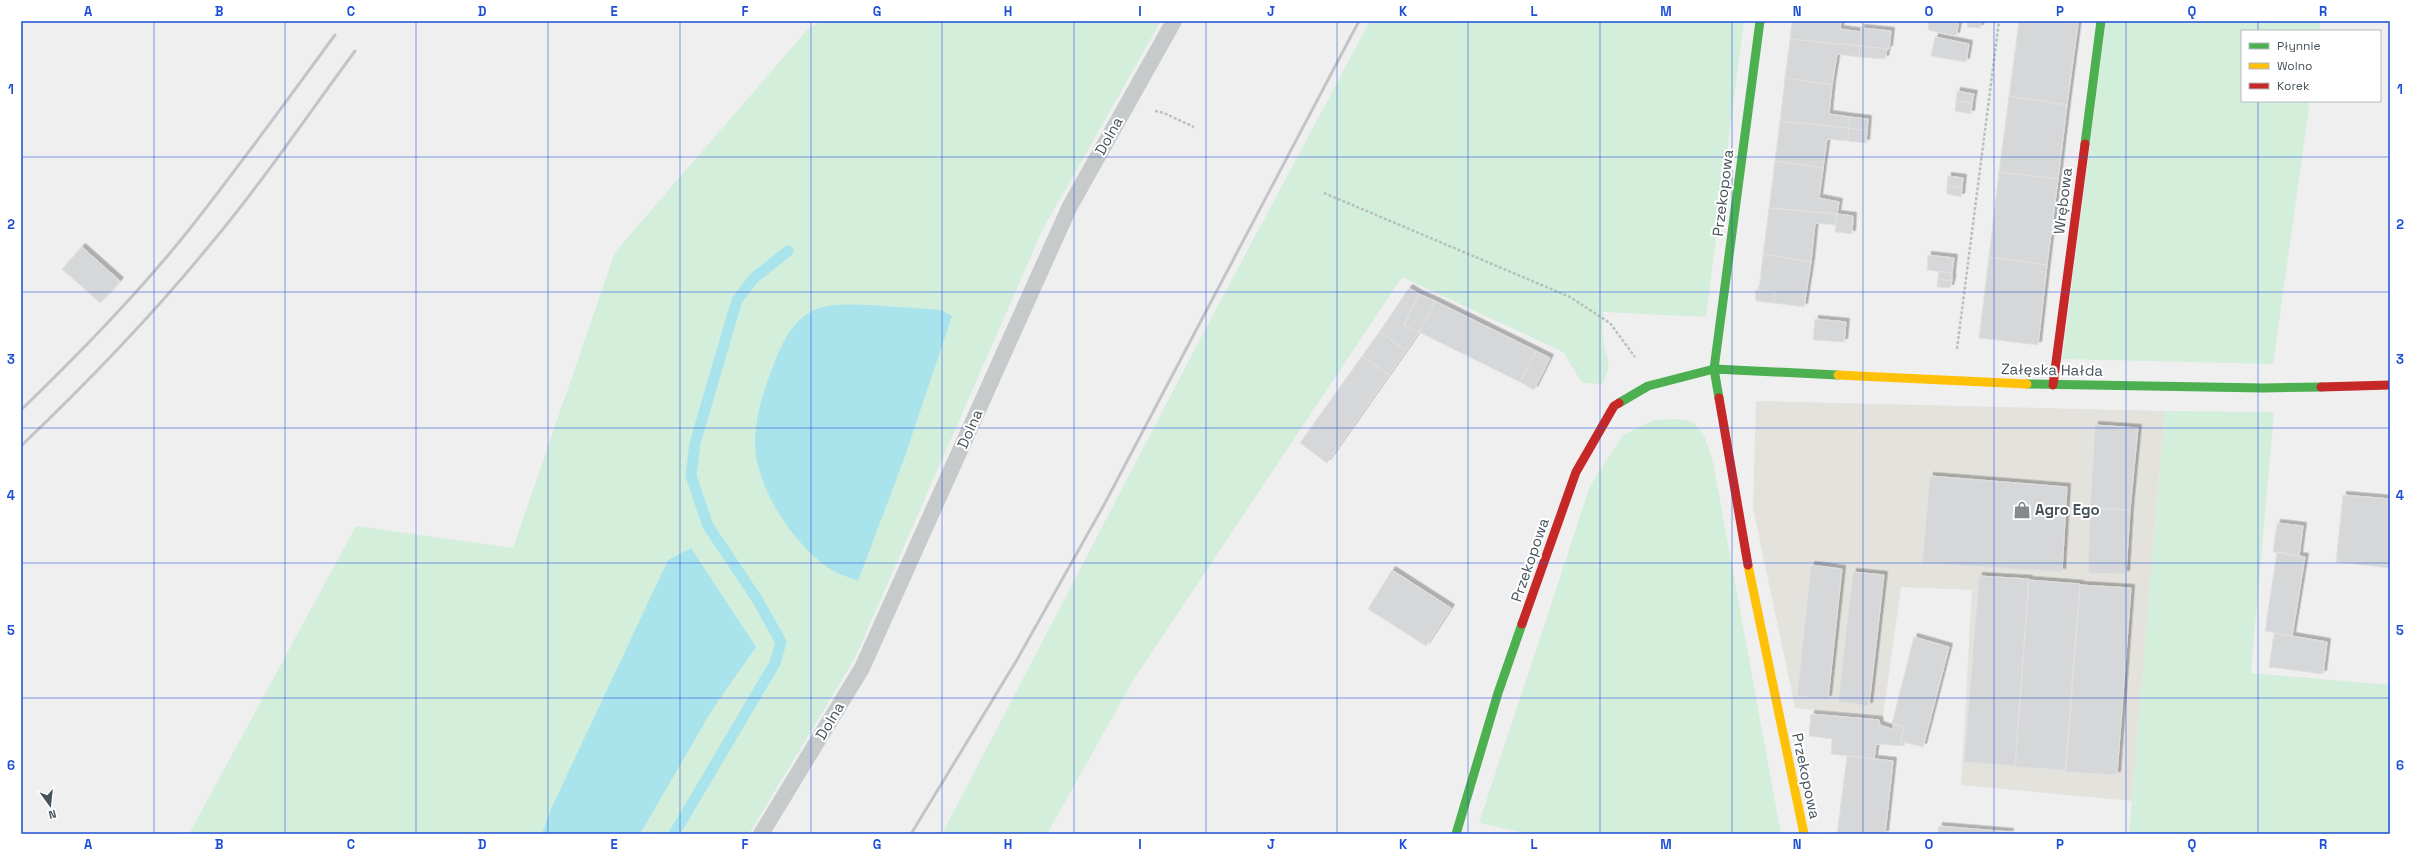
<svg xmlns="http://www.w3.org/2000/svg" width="2411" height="855" viewBox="0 0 2411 855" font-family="'Space Grotesk',sans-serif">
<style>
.commercial{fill:#e4e2dd}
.green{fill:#d4eedc}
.water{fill:#a9e3eb}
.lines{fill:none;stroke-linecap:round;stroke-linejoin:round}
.stream{stroke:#a9e3eb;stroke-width:11}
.building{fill:#d6d7d8;stroke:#e1e1e2;filter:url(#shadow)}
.path{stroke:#b6c1bd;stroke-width:2.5;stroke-dasharray:3 2;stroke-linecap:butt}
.lane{stroke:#c7cacb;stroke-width:16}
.fast{stroke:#4caf50;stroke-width:9}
.slow{stroke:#ffc107;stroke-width:9}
.jam{stroke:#c62828;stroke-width:9}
.rail{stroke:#c2c4c6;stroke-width:3}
.grid{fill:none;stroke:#1d4ed8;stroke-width:1;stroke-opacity:0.55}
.labels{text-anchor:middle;stroke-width:4;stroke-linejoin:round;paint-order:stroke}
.street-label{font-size:15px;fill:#47535b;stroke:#fff}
.poi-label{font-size:15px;font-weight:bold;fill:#47535b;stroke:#fff;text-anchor:start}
.neatline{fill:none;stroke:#1d4ed8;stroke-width:1.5}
.grid-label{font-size:13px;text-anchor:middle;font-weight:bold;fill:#1d4ed8}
</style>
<defs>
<filter id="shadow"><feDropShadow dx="3.5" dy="-3.5" stdDeviation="0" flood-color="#0004"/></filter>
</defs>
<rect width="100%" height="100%" fill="#f0efef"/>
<path class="commercial" d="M 1756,401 L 2165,411 L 2132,801 L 1961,785 L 1972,590 L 1901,587 L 1883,717 L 1795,708 L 1753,508 Z"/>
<path class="green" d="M 821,21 L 1161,21 L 1043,229 L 855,658 L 749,834 L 189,834 L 356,526 L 513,548 L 615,252 L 807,30 Z
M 1370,21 L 1744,21 L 1706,317 L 1603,312 C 1603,320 1602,329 1603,338 C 1606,359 1614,363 1602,384 L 1582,383 L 1563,352 L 1402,277 L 1134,679 L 1047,834 L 942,834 L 1199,341 Z
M 2106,21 L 2321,21 L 2320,31 L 2242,31 L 2242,101 L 2310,101 L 2273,364 L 2062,359 Z
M 2165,411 L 2274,412 L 2251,673 L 2390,685 L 2390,834 L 2129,834 Z
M 1674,419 L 1692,421 L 1704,435 L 1713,462 L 1781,834 L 1530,834 L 1479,823 L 1590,486 L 1623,435 L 1654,420 Z"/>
<path class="water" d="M 869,305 L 941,310 L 952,316 L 904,459 L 858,581 C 849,577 838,574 830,569 C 793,544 756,488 755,443 C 755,416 765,386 775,361 C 784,339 795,316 820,308 C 835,303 853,305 869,305 Z
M 691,548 L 756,647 L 712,710 L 640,834 L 542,834 L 551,809 L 668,560 Z"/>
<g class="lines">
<path class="stream" d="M 674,834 L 775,663 L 781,642 L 757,599 L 708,526 L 691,476 L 695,443 L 737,300 L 754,278 L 788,251"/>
</g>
<path class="building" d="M 1792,21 L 1841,21 L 1840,29 L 1861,32 L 1860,46 L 1790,39 Z
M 1929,21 L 1959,21 L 1956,36 L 1928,30 Z
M 1968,21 L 1981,21 L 1980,28 L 1967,27 Z
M 2019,21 L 2078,23 L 2067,105 L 2009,96 Z
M 1861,28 L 1891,31 L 1889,49 L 1860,46 Z
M 1935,37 L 1969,44 L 1966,62 L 1931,56 Z
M 1790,39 L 1860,46 L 1859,57 L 1837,54 L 1832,85 L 1785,78 Z
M 1860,46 L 1887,49 L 1885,59 L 1859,57 Z
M 1785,78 L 1832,85 L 1829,114 L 1850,117 L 1849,128 L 1780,121 Z
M 1957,91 L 1974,94 L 1972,103 L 1956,101 Z
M 2009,96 L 2067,105 L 2058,179 L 1999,172 Z
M 1956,101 L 1972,103 L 1971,114 L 1955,111 Z
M 1850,117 L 1868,119 L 1867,131 L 1849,128 Z
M 1780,121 L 1849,128 L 1848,141 L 1827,139 L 1823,168 L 1775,161 Z
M 1849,128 L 1867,131 L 1866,143 L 1848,141 Z
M 1775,161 L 1823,168 L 1819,198 L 1839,202 L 1837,214 L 1769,208 Z
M 1999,172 L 2058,179 L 2047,265 L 1989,257 Z
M 1948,176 L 1963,178 L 1962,187 L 1947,186 Z
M 1947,186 L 1962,187 L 1961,197 L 1947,194 Z
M 1769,208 L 1837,214 L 1836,225 L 1815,223 L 1811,262 L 1763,254 Z
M 1837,214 L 1853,216 L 1852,234 L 1835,232 Z
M 82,247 L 120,281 L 100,303 L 62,269 Z
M 1763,254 L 1811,262 L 1804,307 L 1774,303 L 1775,292 L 1759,290 Z
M 1928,255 L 1954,258 L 1952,273 L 1927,270 Z
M 1989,257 L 2047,265 L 2038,345 L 1979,338 Z
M 1939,271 L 1952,273 L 1952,281 L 1938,279 Z
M 1938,279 L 1952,281 L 1950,288 L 1937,287 Z
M 1409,288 L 1419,294 L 1404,325 L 1419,332 L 1406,351 L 1380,331 Z
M 1755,290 L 1775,292 L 1774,303 L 1756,301 Z
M 1419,294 L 1435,301 L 1419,332 L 1404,325 Z
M 1435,301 L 1536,351 L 1520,382 L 1419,332 Z
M 1815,319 L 1846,322 L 1844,342 L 1813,340 Z
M 1380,331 L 1406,351 L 1389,375 L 1362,356 Z
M 1536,351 L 1550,358 L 1534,390 L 1520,382 Z
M 1362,356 L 1389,375 L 1327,463 L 1300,443 Z
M 2095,425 L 2138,428 L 2130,510 L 2090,508 Z
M 1930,476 L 2067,487 L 2062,572 L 1922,563 Z
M 2343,495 L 2390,499 L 2390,568 L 2336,562 Z
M 2090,508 L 2130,510 L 2126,574 L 2088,573 Z
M 2277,523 L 2303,526 L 2299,556 L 2273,552 Z
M 2277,552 L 2305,557 L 2292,636 L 2265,631 Z
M 1811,565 L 1842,569 L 1828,699 L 1797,696 Z
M 1392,570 L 1451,608 L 1426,646 L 1368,609 Z
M 1853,572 L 1884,575 L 1869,706 L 1838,702 Z
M 1979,576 L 2029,579 L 2015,766 L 1964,762 Z
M 2029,580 L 2080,584 L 2065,770 L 2015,767 Z
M 2080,585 L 2131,588 L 2117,775 L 2066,772 Z
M 2274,633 L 2327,642 L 2323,674 L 2269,667 Z
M 1914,637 L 1949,647 L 1923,747 L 1900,741 L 1904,727 L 1892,723 Z
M 1811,714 L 1879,720 L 1880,725 L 1892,729 L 1894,724 L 1904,727 L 1900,741 L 1905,742 L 1904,746 L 1876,744 L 1874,759 L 1831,754 L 1832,739 L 1809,736 Z
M 1847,756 L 1893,761 L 1885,834 L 1837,834 Z
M 1939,826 L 2010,832 L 2010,834 L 1938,834 Z"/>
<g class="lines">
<path class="path" d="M 1155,111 L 1164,113 L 1194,127
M 1324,193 L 1570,297 L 1610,323 L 1635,357
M 1957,349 L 1999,21"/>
<path class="lane" d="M 761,834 L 862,668 L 1070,206 L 1174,21"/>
<path class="fast" d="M 2085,144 L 2101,21
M 2027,384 L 2263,388 L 2321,387
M 1719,398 L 1714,369 L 1760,21
M 1619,403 L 1648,386 L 1714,369 L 1838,375
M 1456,834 L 1498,693 L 1522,624"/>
<path class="slow" d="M 1838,375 L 2027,384
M 1748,565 L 1804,834"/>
<path class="jam" d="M 2053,385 L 2085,144
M 2321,387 L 2390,385
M 1719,398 L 1748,565
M 1522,624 L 1576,472 L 1614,406 L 1619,403"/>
<path class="rail" d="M 21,410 C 79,354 137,295 188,231 C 239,167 287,100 335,35
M 21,446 C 87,383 151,317 209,246 C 261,184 307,116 355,51
M 911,834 L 1018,658 L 1105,503 L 1359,21"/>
</g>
<path class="grid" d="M 154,21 L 154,834M 285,21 L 285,834M 416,21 L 416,834M 548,21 L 548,834M 680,21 L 680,834M 811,21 L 811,834M 942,21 L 942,834M 1074,21 L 1074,834M 1206,21 L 1206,834M 1337,21 L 1337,834M 1468,21 L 1468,834M 1600,21 L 1600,834M 1732,21 L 1732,834M 1863,21 L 1863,834M 1994,21 L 1994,834M 2126,21 L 2126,834M 2258,21 L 2258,31M 2258,101 L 2258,834M 21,157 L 2390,157M 21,292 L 2390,292M 21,428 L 2390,428M 21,563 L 2390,563M 21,698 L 2390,698"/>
<defs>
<g id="shop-bare" transform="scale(1.38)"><path d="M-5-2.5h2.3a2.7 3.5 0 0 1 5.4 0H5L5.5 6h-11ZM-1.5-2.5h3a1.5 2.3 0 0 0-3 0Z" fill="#828a8f" stroke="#fff" stroke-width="2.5" paint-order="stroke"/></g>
</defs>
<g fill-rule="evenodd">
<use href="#shop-bare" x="2022" y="510"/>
</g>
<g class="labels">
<g class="street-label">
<text transform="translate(1109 136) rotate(-61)" y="5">Dolna</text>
<text transform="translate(1723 193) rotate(-83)" y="5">Przekopowa</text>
<text transform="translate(2063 201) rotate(-83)" y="5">Wrębowa</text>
<text transform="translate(2052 370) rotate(1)" y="5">Załęska Hałda</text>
<text transform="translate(970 429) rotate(-66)" y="5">Dolna</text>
<text transform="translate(1530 560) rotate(-71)" y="5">Przekopowa</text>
<text transform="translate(830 721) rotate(-59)" y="5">Dolna</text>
<text transform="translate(1806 776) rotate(78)" y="5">Przekopowa</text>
</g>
<g class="poi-label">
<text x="2035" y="515">Agro Ego</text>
</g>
</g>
<rect width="2411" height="855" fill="none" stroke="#ffffff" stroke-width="44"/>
<rect x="2241" y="30" width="140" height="72" fill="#ffffff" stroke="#b5babd"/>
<rect x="2249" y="43" width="20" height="6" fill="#4caf50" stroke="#b5babd"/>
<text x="2277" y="50" font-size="12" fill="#47535b">Płynnie</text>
<rect x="2249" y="63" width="20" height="6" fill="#ffc107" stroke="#b5babd"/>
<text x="2277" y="70" font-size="12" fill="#47535b">Wolno</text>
<rect x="2249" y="83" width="20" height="6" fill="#c62828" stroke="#b5babd"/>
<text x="2277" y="90" font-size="12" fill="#47535b">Korek</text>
<g transform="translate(50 805) rotate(165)" stroke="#ffffff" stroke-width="3" paint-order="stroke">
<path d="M0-3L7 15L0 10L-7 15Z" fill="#47535b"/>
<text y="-6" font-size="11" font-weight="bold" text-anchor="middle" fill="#47535b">N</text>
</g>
<rect x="22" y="22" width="2367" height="811" class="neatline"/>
<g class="grid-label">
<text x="88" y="16">A</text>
<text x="219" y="16">B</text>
<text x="351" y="16">C</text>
<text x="482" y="16">D</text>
<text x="614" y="16">E</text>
<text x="745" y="16">F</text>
<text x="877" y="16">G</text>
<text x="1008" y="16">H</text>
<text x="1140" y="16">I</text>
<text x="1271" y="16">J</text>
<text x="1403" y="16">K</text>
<text x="1534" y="16">L</text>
<text x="1666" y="16">M</text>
<text x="1797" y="16">N</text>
<text x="1929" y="16">O</text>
<text x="2060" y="16">P</text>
<text x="2192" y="16">Q</text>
<text x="2323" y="16">R</text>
<text x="11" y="94">1</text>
<text x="2400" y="94">1</text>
<text x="11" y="229">2</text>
<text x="2400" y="229">2</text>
<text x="11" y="364">3</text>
<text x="2400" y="364">3</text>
<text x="11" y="500">4</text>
<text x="2400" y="500">4</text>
<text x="11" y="635">5</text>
<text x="2400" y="635">5</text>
<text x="11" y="770">6</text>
<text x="2400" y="770">6</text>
<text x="88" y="849">A</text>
<text x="219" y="849">B</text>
<text x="351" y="849">C</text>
<text x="482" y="849">D</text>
<text x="614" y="849">E</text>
<text x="745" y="849">F</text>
<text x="877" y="849">G</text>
<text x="1008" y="849">H</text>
<text x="1140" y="849">I</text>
<text x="1271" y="849">J</text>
<text x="1403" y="849">K</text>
<text x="1534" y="849">L</text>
<text x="1666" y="849">M</text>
<text x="1797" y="849">N</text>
<text x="1929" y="849">O</text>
<text x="2060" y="849">P</text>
<text x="2192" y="849">Q</text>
<text x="2323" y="849">R</text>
</g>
</svg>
